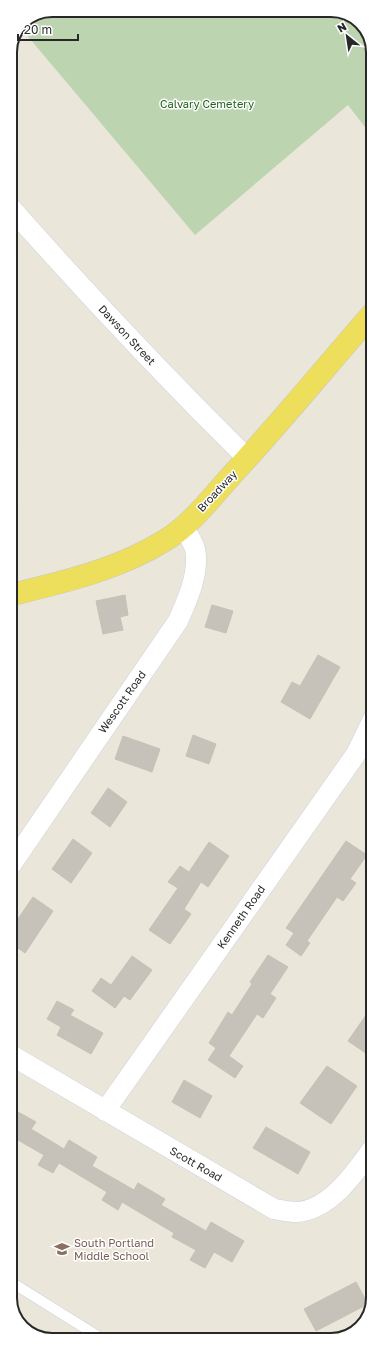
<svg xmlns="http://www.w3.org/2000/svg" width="383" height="1350" viewBox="0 0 383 1350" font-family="'Golos Text',sans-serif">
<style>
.cemetery{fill:#bdd4b1}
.building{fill:#c6c2ba;stroke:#c5c2b4}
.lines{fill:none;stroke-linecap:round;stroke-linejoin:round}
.lane-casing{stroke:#cfd0e1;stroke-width:11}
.street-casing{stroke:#cfd0e1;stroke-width:21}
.primary-casing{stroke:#c7c7c7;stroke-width:23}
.lane{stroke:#fff;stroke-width:10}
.street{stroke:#fff;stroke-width:20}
.primary{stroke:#eddf5c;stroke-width:22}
.labels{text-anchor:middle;stroke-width:3;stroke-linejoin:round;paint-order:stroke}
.park-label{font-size:11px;fill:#20631b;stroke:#fff}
.street-label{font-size:11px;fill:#282828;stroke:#fff}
.education-label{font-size:11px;fill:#785e54;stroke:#fff;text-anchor:start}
.rim{fill:none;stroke:#282828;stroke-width:2}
</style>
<rect width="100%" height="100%" fill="#eae6da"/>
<path class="cemetery" d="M 52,10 L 336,10 L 359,21 L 372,44 L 372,136 L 348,105 L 195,235 L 20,27 L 22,22 Z"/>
<path class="building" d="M 125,595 L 128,615 L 120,617 L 123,630 L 103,634 L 96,601 Z
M 212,605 L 233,611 L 226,633 L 205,627 Z
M 318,655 L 340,667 L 310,719 L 281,702 L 292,682 L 300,686 Z
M 193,735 L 216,744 L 209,764 L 186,756 Z
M 123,736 L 160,749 L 152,772 L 115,759 Z
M 108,788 L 127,802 L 110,827 L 91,813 Z
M 73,839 L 92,853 L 71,883 L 52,869 Z
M 346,841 L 367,855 L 350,879 L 356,883 L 343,901 L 337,897 L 307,941 L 310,943 L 301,956 L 286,945 L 294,933 L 286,928 Z
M 209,842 L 229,856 L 208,887 L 201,882 L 184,909 L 191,914 L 170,944 L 149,930 L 178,888 L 168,882 L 180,866 L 189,872 Z
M 33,897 L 53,911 L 25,953 L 11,943 L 11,929 Z
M 268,955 L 288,967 L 270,994 L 276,998 L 263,1018 L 257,1014 L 229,1056 L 243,1066 L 235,1078 L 208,1060 L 216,1048 L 209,1043 L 228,1012 L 232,1015 L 252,984 L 250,982 Z
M 132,956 L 152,970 L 130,1000 L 124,996 L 115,1008 L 92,991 L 101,978 L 111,985 Z
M 57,1001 L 74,1010 L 70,1015 L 103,1033 L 91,1054 L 57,1035 L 61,1027 L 47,1019 Z
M 373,1005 L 373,1058 L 348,1041 Z
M 327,1066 L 357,1086 L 331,1124 L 300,1103 Z
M 184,1080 L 212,1096 L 200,1118 L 172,1102 Z
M 11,1108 L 36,1122 L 31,1129 L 64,1149 L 69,1140 L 97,1157 L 92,1166 L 134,1190 L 138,1183 L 165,1199 L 161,1205 L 206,1231 L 211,1222 L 244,1241 L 232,1262 L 214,1252 L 205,1268 L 190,1260 L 196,1250 L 172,1237 L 174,1233 L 122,1202 L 118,1210 L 102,1200 L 107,1192 L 59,1163 L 53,1173 L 38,1165 L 44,1155 L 11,1136 Z
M 266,1127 L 310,1152 L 298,1174 L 253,1148 Z
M 356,1282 L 368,1304 L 316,1331 L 304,1309 Z"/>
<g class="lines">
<g class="lane-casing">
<path id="lane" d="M 11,1282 L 104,1340"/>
</g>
<g class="street-casing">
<path id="street" d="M 10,207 C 87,294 165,377 247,458
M 11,865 L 178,621 C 187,601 200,572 195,549 C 193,542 187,534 184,527
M 11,1055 L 274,1209 C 281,1210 289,1212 296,1212 C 329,1211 356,1172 373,1148
M 105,1111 L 356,754 L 373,719"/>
</g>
<g class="primary-casing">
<path id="primary" d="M 10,595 C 63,582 117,570 164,541 C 191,525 210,499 231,476 C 280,423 325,368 372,314"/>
</g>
<use href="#lane" class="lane"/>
<use href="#street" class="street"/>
<use href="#primary" class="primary"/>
</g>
<defs>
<g id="school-bare" transform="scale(1.2)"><path d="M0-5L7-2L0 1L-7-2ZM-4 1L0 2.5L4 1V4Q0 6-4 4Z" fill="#8d6e63" stroke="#fff" stroke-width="2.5" paint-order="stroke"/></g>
</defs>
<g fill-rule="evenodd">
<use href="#school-bare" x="62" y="1249"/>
</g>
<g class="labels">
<g class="park-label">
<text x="207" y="108">Calvary Cemetery</text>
</g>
<g class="street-label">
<text transform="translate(127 335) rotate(47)" y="4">Dawson Street</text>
<text transform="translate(217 491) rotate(-47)" y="4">Broadway</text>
<text transform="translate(122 702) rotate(-55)" y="4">Wescott Road</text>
<text transform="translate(241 917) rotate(-55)" y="4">Kenneth Road</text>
<text transform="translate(196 1164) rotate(30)" y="4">Scott Road</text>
</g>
<g class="education-label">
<text x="74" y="1247">South Portland<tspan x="74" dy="13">Middle School</tspan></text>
</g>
</g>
<path d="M0 0H383V1350H0ZM52 17H331A35 35 0 0 1 366 52V1298A35 35 0 0 1 331 1333H52A35 35 0 0 1 17 1298V52A35 35 0 0 1 52 17Z" fill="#fff" fill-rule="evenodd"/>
<path class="rim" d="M52 17H331A35 35 0 0 1 366 52V1298A35 35 0 0 1 331 1333H52A35 35 0 0 1 17 1298V52A35 35 0 0 1 52 17Z"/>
<g transform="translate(347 36) rotate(330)" stroke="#ffffff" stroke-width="3" paint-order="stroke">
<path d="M0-3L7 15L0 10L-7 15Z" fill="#282828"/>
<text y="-6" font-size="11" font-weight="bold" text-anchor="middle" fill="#282828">N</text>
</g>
<path d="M18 34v6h60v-6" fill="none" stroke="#282828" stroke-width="2"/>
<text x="24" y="34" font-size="12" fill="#282828" stroke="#ffffff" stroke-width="3" paint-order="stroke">20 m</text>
</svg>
